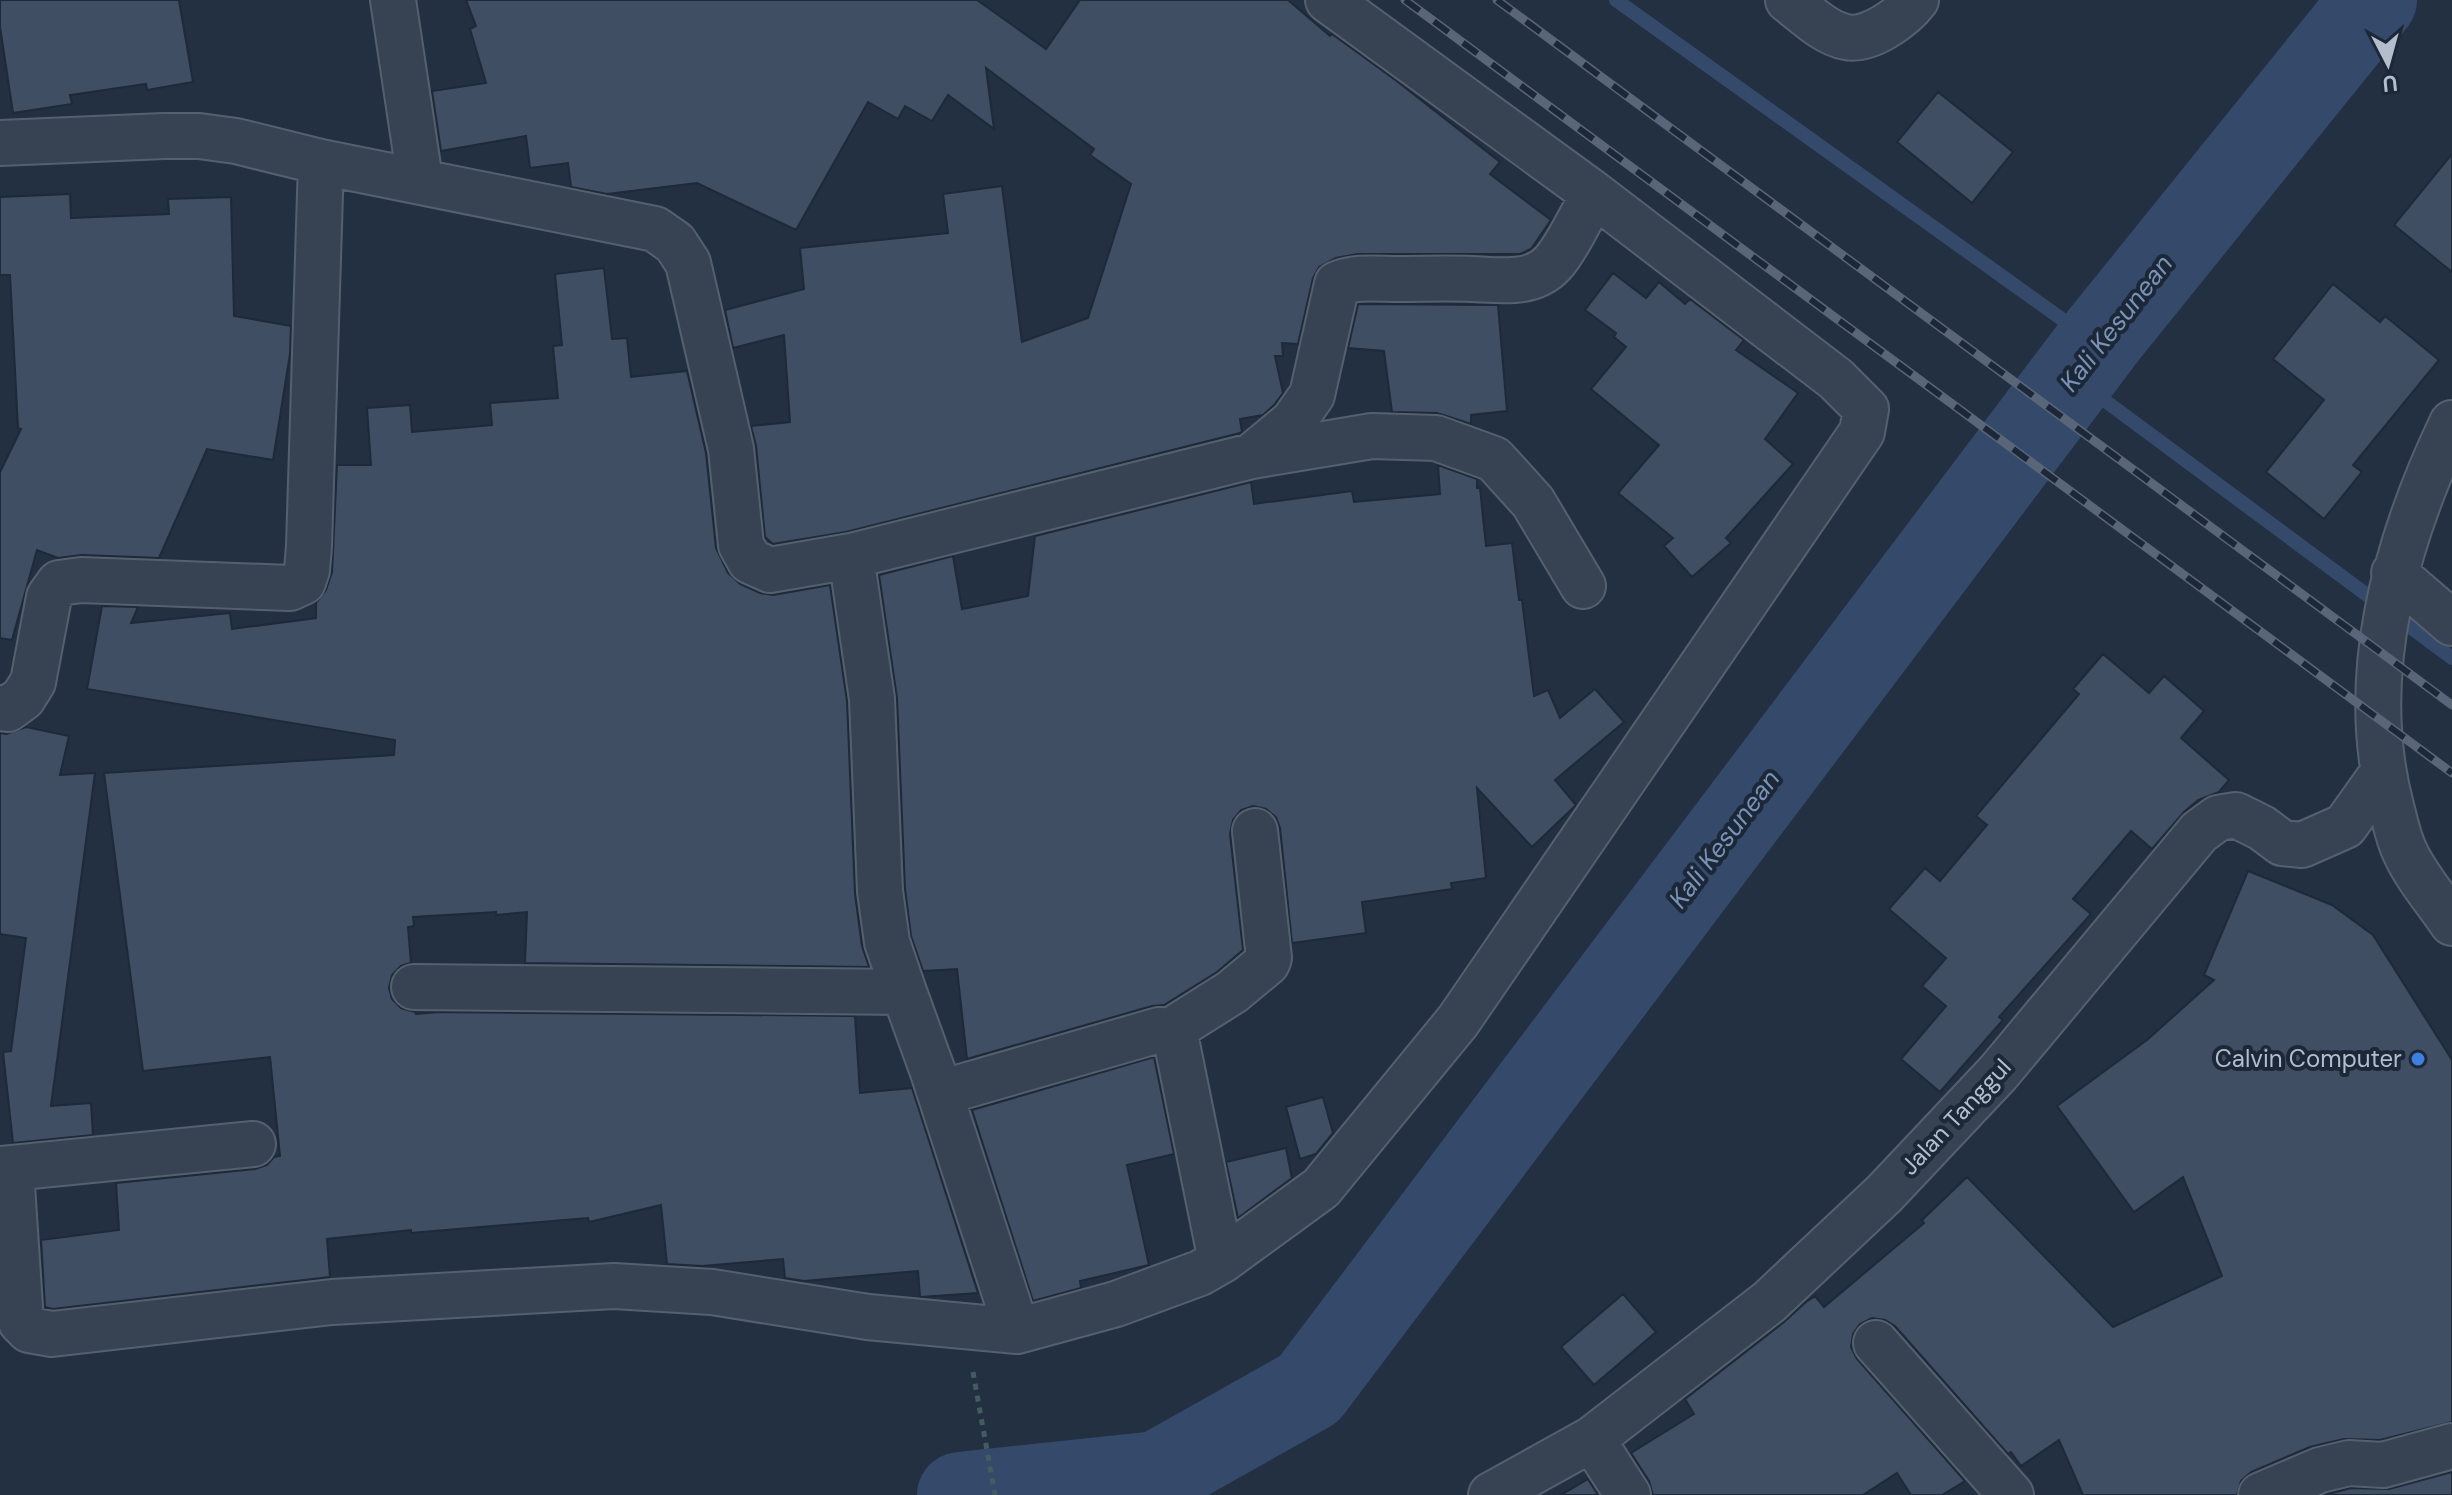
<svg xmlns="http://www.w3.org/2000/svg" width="2452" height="1495" viewBox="0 0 2452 1495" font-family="'DM Sans',sans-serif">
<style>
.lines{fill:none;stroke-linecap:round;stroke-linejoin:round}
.stream{stroke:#354a6b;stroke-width:14}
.river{stroke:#354a6b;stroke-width:86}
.building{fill:#3f4e62;stroke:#1e2939;stroke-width:2}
.minor-casing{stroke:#55606f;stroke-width:48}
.path{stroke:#435c60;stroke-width:5;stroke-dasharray:6 6;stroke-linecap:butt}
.minor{stroke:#374252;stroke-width:44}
.rail-casing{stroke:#596679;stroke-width:9}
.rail{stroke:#1c2737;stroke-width:6;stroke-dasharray:18;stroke-linecap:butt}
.shop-dot{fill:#3f7fe0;stroke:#1c2737;stroke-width:3}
.labels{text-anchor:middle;stroke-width:8;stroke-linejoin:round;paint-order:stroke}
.poi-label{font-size:24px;fill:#b4bdcc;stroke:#1c2737;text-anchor:end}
.street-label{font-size:24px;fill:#b4bdcc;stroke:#1c2737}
.water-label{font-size:26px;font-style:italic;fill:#7992b6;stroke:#1c2737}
</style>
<rect width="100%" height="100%" fill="#233042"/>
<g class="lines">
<path class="stream" d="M 1616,0 L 2098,345
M 2073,377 L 2452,658"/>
<path class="river" d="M 960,1495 L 1158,1474 L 1309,1389 L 2103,336 L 2374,0"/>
</g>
<path class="building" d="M 0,0 L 179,0 L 193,82 L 147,90 L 146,84 L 70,95 L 72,104 L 13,113 L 0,27 Z
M 466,0 L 977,0 L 1046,49 L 1080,0 L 1288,0 L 1330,36 L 1332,34 L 1398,82 L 1500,162 L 1490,174 L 1551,220 L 1531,249 L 1520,254 L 1358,254 L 1336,258 L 1319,267 L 1313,278 L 1298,344 L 1282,343 L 1283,356 L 1275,356 L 1283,393 L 1274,405 L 1263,415 L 1240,419 L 1242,432 L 1240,433 L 846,532 L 773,544 L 765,537 L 756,446 L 751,426 L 790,422 L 784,335 L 733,348 L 725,310 L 804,289 L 800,248 L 948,233 L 943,194 L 1002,186 L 1022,342 L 1088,318 L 1131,184 L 1090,155 L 1094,149 L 986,68 L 994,129 L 948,95 L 932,121 L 905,106 L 898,119 L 868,102 L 796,230 L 697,183 L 607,194 L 571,187 L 568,163 L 530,168 L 526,136 L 441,151 L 432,91 L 486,83 L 470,29 L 476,26 Z
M 1938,92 L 2013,152 L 1972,203 L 1897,142 Z
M 2452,154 L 2452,272 L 2394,225 Z
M 70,194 L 71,218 L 169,214 L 168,199 L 231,197 L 234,316 L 291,326 L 290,354 L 273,460 L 207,449 L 159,558 L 82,555 L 58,558 L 37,550 L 12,640 L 0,638 L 0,472 L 21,429 L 18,428 L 10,275 L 0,275 L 0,197 Z
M 604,268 L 612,339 L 627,338 L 631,377 L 687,371 L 706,453 L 716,548 L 728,573 L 740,584 L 760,593 L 773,595 L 830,585 L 847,701 L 855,894 L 862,946 L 869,967 L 525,963 L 527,912 L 496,915 L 496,912 L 413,917 L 414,926 L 408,927 L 411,963 L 401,966 L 392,975 L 389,988 L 392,999 L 401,1008 L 415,1012 L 416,1014 L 439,1012 L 855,1016 L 860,1093 L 912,1088 L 978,1293 L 920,1297 L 918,1271 L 804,1281 L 785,1278 L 783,1259 L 702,1266 L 667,1264 L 661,1205 L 589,1222 L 588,1218 L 411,1233 L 411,1230 L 327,1239 L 330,1277 L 53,1309 L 45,1307 L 41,1240 L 119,1230 L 116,1183 L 255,1169 L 267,1165 L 274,1157 L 280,1156 L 270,1057 L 143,1071 L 104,773 L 394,755 L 395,740 L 87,689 L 102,606 L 138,607 L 131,623 L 230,613 L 232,629 L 316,618 L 316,603 L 326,590 L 332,572 L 337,465 L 371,465 L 367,408 L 410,405 L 412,432 L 492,425 L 490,403 L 558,398 L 553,346 L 562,345 L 555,274 Z
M 1613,273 L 1646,298 L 1659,282 L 1685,304 L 1690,299 L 1744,340 L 1736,350 L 1798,393 L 1765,439 L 1793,464 L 1726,538 L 1731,543 L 1692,577 L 1664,546 L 1673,538 L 1618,493 L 1659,445 L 1591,389 L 1626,347 L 1614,337 L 1616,333 L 1585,310 Z
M 2333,284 L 2380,322 L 2385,316 L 2439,360 L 2353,465 L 2362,472 L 2324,519 L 2266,472 L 2324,400 L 2273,359 Z
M 1358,304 L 1498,305 L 1507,411 L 1471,415 L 1471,424 L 1437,413 L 1392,412 L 1384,351 L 1348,348 Z
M 1438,465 L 1477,479 L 1477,488 L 1480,488 L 1486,546 L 1512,543 L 1519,600 L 1522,600 L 1534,696 L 1548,690 L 1560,718 L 1595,689 L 1624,722 L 1555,780 L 1576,805 L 1532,847 L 1477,788 L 1486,878 L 1451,883 L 1452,889 L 1362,902 L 1366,933 L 1292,943 L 1280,828 L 1276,817 L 1266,809 L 1253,806 L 1241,810 L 1233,820 L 1230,834 L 1243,950 L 1217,972 L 1164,1005 L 1152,1006 L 967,1059 L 957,969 L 923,971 L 911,936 L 905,889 L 897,698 L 879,575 L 953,556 L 962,609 L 1028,596 L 1035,536 L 1251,482 L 1254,504 L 1352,491 L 1354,502 L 1440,494 Z
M 2103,654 L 2149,693 L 2164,676 L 2204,711 L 2181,738 L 2229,780 L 2219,792 L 2198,800 L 2184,812 L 2152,849 L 2131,831 L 2073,899 L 2091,914 L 1999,1017 L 2003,1020 L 1940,1092 L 1901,1059 L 1946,1006 L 1922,986 L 1946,958 L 1889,909 L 1925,868 L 1940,881 L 1987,825 L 1976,816 L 2079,694 L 2073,689 Z
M 26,727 L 69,736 L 60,775 L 95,773 L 51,1106 L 91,1103 L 93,1135 L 13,1143 L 3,1052 L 11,1051 L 26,938 L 0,934 L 0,733 L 6,734 Z
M 2248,871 L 2332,905 L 2373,935 L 2452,1060 L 2452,1422 L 2380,1440 L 2344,1439 L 2310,1447 L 2251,1472 L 2241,1481 L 2237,1495 L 2083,1495 L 2059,1440 L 2021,1466 L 2011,1452 L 2008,1454 L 1895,1326 L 1885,1320 L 1872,1318 L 1860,1324 L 1853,1334 L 1851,1347 L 1857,1359 L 1965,1481 L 1942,1495 L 1911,1495 L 1897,1473 L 1863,1495 L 1653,1495 L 1649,1481 L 1631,1453 L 1694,1414 L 1685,1399 L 1784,1322 L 1806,1302 L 1815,1296 L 1824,1307 L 1924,1223 L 1922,1220 L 1967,1177 L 2113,1327 L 2222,1276 L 2183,1177 L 2134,1212 L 2057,1106 L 2147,1040 L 2214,980 L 2204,975 Z
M 1154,1057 L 1174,1154 L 1127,1165 L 1149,1265 L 1080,1281 L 1081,1288 L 1033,1301 L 972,1110 Z
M 1323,1097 L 1333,1133 L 1316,1154 L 1300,1159 L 1286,1107 Z
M 1286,1148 L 1292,1178 L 1238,1218 L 1226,1162 Z
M 1623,1294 L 1656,1332 L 1594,1385 L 1561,1347 Z
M 2452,1472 L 2452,1495 L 2325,1495 L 2351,1488 L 2389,1489 Z
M 1588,1479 L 1598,1495 L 1561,1495 Z"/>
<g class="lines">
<g class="minor-casing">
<path id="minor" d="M 393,0 L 420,180
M 1788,0 C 1805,13 1825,33 1846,37 C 1869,42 1903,17 1916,0
M 0,143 L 164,136 L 199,136 L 236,141 L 321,162 L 655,229 L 675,243 L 688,263 L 731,449 L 741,545 L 750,561 L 770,570 L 851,556 L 1252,456 L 1372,436 L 1436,438 L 1494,459 L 1533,502 L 1583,586
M 2452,423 C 2396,540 2357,677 2391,806 C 2395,821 2398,838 2405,852 C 2415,875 2438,902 2452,923
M 1252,456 L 1293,422 L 1312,395 L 1337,284 C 1355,276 1378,279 1398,279 C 1422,279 1447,278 1472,279 C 1500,280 1532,286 1553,263 C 1566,249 1583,213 1594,194
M 851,556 L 872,699 L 880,891 L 887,942 L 904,992
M 2394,573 L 2452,623
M 0,708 L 8,709 L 23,698 L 33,682 L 49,597 L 59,583 L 81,580 L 290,588 L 303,582 L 307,570 L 309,546 L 321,162
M 414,987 L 904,992 L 933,1072 L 1017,1331
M 1170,1031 L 1232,992 L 1267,963 L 1269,958 L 1255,831
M 940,1093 L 1159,1030 L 1170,1031 L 1177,1044 L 1221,1261
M 0,1169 L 253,1144
M 11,1170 L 21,1322 L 29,1330 L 52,1334 L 332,1302 L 614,1286 L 712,1292 L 868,1317 L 1017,1331 L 1116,1304 L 1200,1273 L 1221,1261 L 1321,1188 L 1458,1021 L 1862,432 L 1866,409 L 1836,379 L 1594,194 L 1328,0
M 1876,1343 L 2011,1495
M 1592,1439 L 1628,1495
M 1491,1495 L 1592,1439 L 1769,1302 L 1884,1194 L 1998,1073 L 2199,832 L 2218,818 L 2236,815 L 2262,828 L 2282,843 L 2302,845 L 2345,826 L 2382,774
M 2261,1495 L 2320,1470 L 2349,1463 L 2383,1465 L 2452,1446"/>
</g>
<path class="path" d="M 973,1372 L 995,1495"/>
<use href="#minor" class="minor"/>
<g class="rail-casing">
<path id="rail" d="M 1405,0 L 2452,773
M 1497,0 L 2452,705"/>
</g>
<use href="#rail" class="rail"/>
</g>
<circle class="shop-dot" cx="2418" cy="1059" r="8"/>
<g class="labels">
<g class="poi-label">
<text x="2402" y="1067">Calvin Computer</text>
</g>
<g class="street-label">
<text transform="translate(1956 1117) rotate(-47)" y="8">Jalan Tanggul</text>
</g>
<g class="water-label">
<text transform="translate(2116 323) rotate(-52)" y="9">Kali Kesunean</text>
<text transform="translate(1724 839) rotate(-53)" y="9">Kali Kesunean</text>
</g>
</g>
<g transform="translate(2388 64) rotate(174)" stroke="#1c2737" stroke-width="6" paint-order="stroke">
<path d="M0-6L14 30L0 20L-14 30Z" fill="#b4bdcc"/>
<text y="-12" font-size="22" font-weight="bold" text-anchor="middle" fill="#b4bdcc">U</text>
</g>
</svg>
